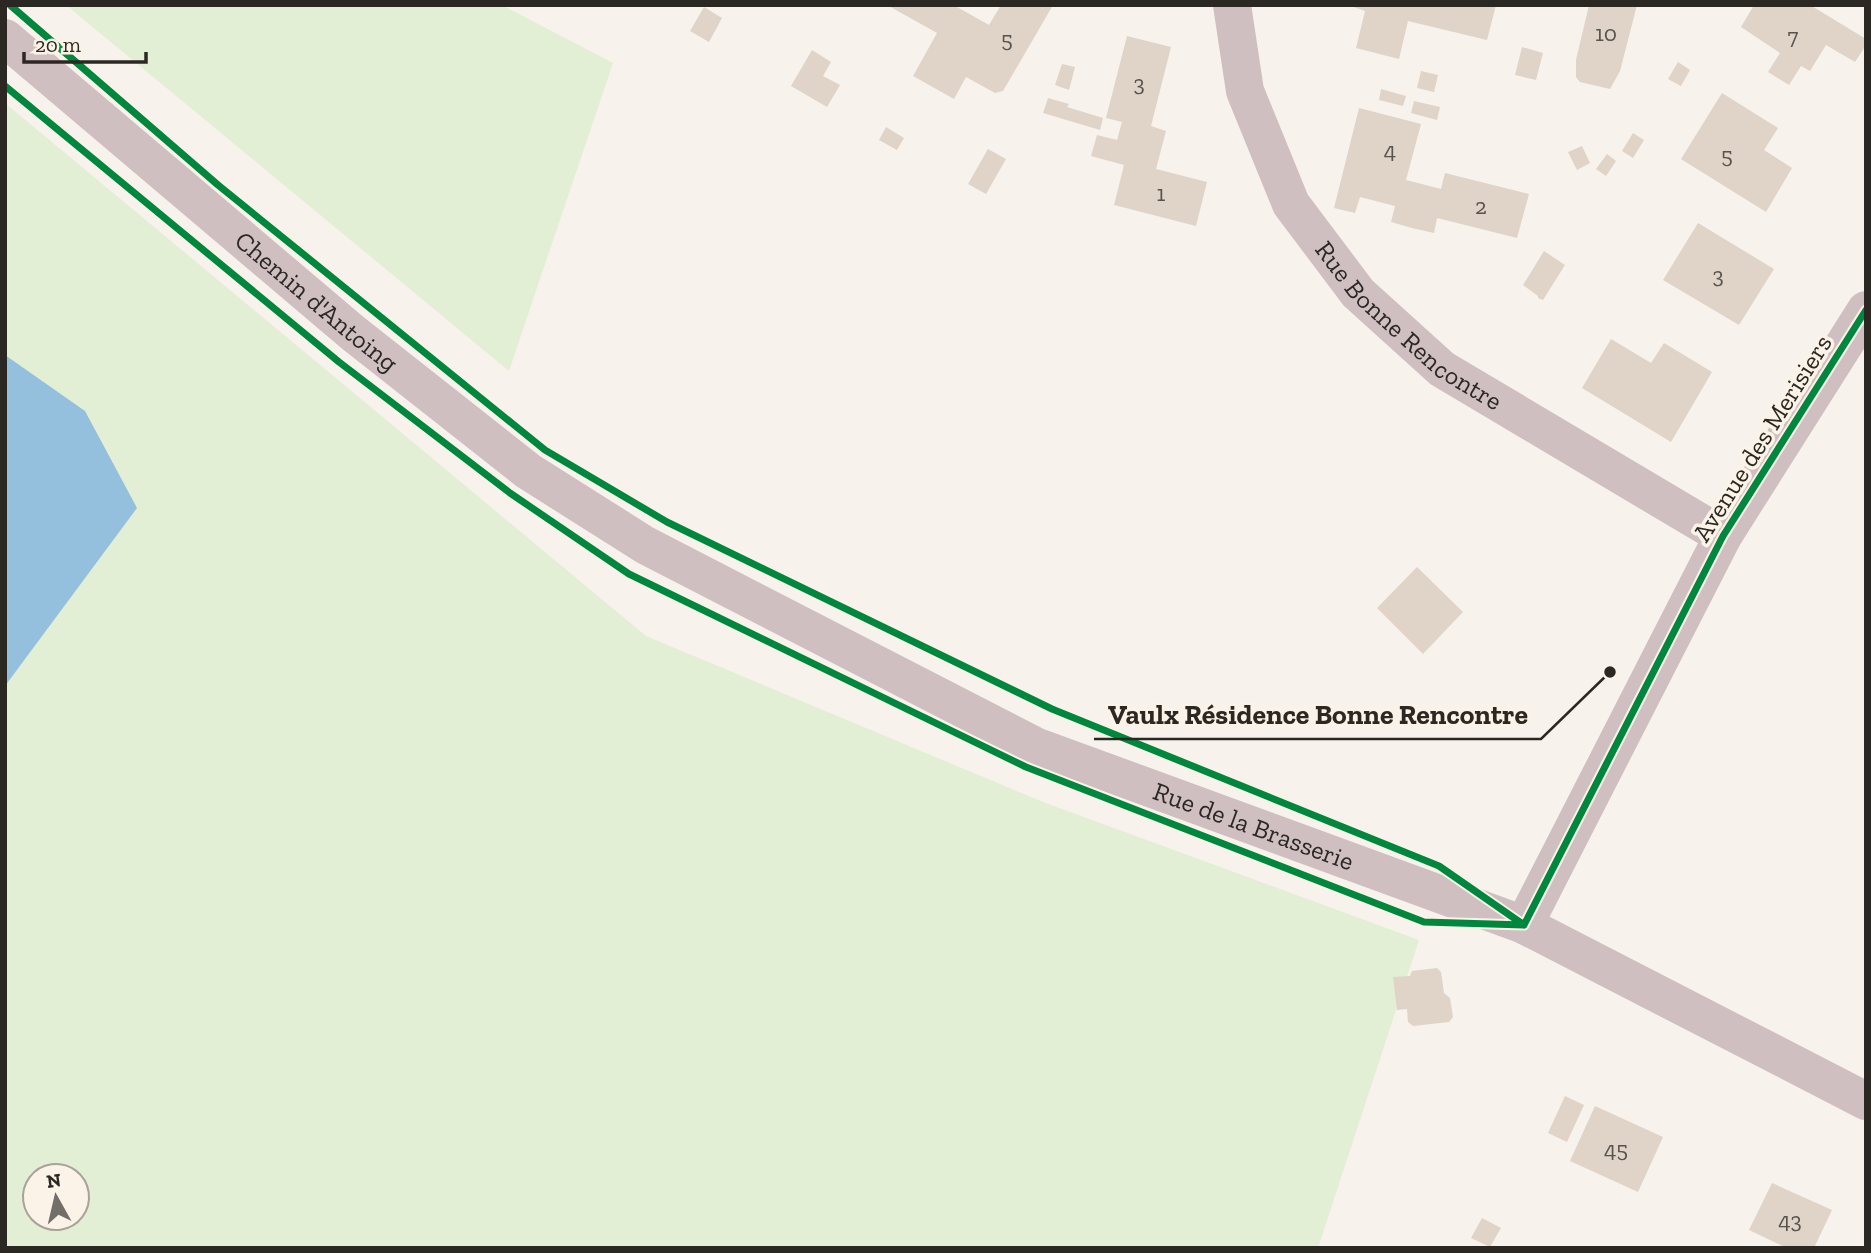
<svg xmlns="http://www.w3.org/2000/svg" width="1871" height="1253" viewBox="0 0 1871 1253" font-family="'Zilla Slab',serif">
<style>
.green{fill:#e3efd4;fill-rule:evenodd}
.water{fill:#94c0dd}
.building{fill:#dfd4c7}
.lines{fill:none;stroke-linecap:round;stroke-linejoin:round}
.minor{stroke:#d0bfc0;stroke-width:38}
.cycleway-casing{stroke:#fcf3e8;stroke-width:11}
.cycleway{stroke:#00873e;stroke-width:7}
.labels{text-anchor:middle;stroke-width:7;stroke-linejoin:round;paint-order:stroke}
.number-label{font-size:23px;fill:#58534d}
.street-label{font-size:26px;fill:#2b2824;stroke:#fcf3e8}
.leader{fill:none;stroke:#2b2824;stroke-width:2.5}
.callout-dot{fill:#2b2824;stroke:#fcf3e8;stroke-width:2.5}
.callout-label{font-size:28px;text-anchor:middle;font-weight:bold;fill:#2b2824;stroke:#fcf3e8;stroke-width:7;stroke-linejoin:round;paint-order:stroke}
</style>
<rect width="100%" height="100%" fill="#f7f2ec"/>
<path class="green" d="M 66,5 L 502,5 L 613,63 L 509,371 Z
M 5,103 L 646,636 L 1043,802 L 1419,940 L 1318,1248 L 5,1248 ZM 35,1176 L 77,1176 L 77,1218 L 35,1218 Z"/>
<path class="water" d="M 5,355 L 85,411 L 137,508 L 5,686 Z"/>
<path class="building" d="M 887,5 L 958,5 L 957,7 L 989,25 L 1001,5 L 1053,5 L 1003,91 L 995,93 L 966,77 L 954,99 L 913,76 L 937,33 Z
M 1348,5 L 1496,5 L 1487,40 L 1408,21 L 1399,59 L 1356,48 L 1365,11 Z
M 1589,5 L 1637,5 L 1620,71 L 1610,89 L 1580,82 L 1576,77 L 1576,60 Z
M 1754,5 L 1810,5 L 1866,39 L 1866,45 L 1855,62 L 1826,45 L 1810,71 L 1801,66 L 1789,85 L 1768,72 L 1780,53 L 1741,27 Z
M 704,7 L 722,18 L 709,42 L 690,31 Z
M 1127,36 L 1171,47 L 1151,126 L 1166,131 L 1156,169 L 1207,182 L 1196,226 L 1114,205 L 1124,165 L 1091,156 L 1097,135 L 1117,140 L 1122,122 L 1106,118 Z
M 1522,47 L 1543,53 L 1536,80 L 1515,75 Z
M 812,50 L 831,62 L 823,76 L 840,85 L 827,107 L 791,86 Z
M 1678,62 L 1690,70 L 1681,86 L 1668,79 Z
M 1062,64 L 1075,67 L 1069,90 L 1055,85 Z
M 1421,71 L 1438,75 L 1434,92 L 1417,88 Z
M 1381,89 L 1406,96 L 1403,106 L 1379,100 Z
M 1722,93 L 1778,128 L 1764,150 L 1792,168 L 1766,212 L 1681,159 Z
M 1048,98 L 1069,104 L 1067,107 L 1103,118 L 1100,130 L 1043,113 Z
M 1414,101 L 1440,107 L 1437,120 L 1411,113 Z
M 1359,108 L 1421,124 L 1406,180 L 1441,189 L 1445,173 L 1529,194 L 1517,238 L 1437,218 L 1434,233 L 1412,228 L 1391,222 L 1395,206 L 1360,197 L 1355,213 L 1334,208 Z
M 886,127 L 904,138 L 897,150 L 879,140 Z
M 1633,133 L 1644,140 L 1633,158 L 1622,151 Z
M 1582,146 L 1590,163 L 1577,170 L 1568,152 Z
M 988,149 L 1006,159 L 986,194 L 968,184 Z
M 1607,154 L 1616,161 L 1606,176 L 1596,169 Z
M 1698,223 L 1774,269 L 1739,325 L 1663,280 Z
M 1544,251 L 1565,265 L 1543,300 L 1538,298 L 1538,296 L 1523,285 Z
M 1611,339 L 1651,363 L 1664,343 L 1712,372 L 1671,442 L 1582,388 Z
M 1417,567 L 1463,612 L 1423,654 L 1377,608 Z
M 1437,968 L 1441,972 L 1444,993 L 1450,998 L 1453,1017 L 1449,1022 L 1413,1026 L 1408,1022 L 1407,1009 L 1397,1010 L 1393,977 L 1410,976 L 1412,971 Z
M 1565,1096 L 1584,1105 L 1567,1142 L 1548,1133 Z
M 1595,1106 L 1663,1137 L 1638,1192 L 1570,1161 Z
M 1772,1183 L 1832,1210 L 1814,1248 L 1787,1248 L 1749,1230 Z
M 1482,1218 L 1501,1228 L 1490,1247 L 1471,1238 Z"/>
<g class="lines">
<g class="minor">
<path id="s1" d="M 1232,5 L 1245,91 L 1291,204 L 1358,293 L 1442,369 L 1723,536"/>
<path id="s2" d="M 5,38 L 353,333 L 528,471 L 645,545 L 1035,746 L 1524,925 L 1866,1101"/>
<path d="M 1524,925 L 1723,536 L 1866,310"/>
</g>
<g class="cycleway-casing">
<path id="cycleway" d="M 10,5 L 218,185 L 545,450 L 667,522 L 1052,709 L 1439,866 L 1524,925
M 5,86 L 339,362 L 510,493 L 629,574 L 1026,767 L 1424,922 L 1524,925
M 1524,925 L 1723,536 L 1866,310"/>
</g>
<use href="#cycleway" class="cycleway"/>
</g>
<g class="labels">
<g class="number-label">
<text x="1606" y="41">10</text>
<text x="1793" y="44">7</text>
<text x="1007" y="47">5</text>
<text x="1139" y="91">3</text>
<text x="1390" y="158">4</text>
<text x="1727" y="163">5</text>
<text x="1161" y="201">1</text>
<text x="1481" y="214">2</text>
<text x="1718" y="283">3</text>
<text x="1616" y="1157">45</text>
<text x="1790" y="1228">43</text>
</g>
<g class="street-label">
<text dy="9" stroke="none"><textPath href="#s2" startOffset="408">Chemin d'Antoing</textPath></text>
<text dy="9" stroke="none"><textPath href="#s1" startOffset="380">Rue Bonne Rencontre</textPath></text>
<text transform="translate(1762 438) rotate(-58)" y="9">Avenue des Merisiers</text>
<text dy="9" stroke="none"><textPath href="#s2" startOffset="1489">Rue de la Brasserie</textPath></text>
</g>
</g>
<path class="leader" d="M1610 672L1541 739H1094"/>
<circle class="callout-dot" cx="1610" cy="672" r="7"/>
<g class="callout-label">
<text x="1318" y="724">Vaulx Résidence Bonne Rencontre</text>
</g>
<rect width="1871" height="1253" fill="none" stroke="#2b2824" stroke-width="14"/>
<g transform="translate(56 1197) rotate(352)"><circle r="33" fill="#fcf3e8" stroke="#a8a29a" stroke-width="2"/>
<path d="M0-5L12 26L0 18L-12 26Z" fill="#726f6a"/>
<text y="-10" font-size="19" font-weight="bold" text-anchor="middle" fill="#2b2824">N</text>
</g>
<path d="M24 52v10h122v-10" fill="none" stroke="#2b2824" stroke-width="3.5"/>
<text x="35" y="52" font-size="21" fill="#2b2824" stroke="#fcf3e8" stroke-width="5" paint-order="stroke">20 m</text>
</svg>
